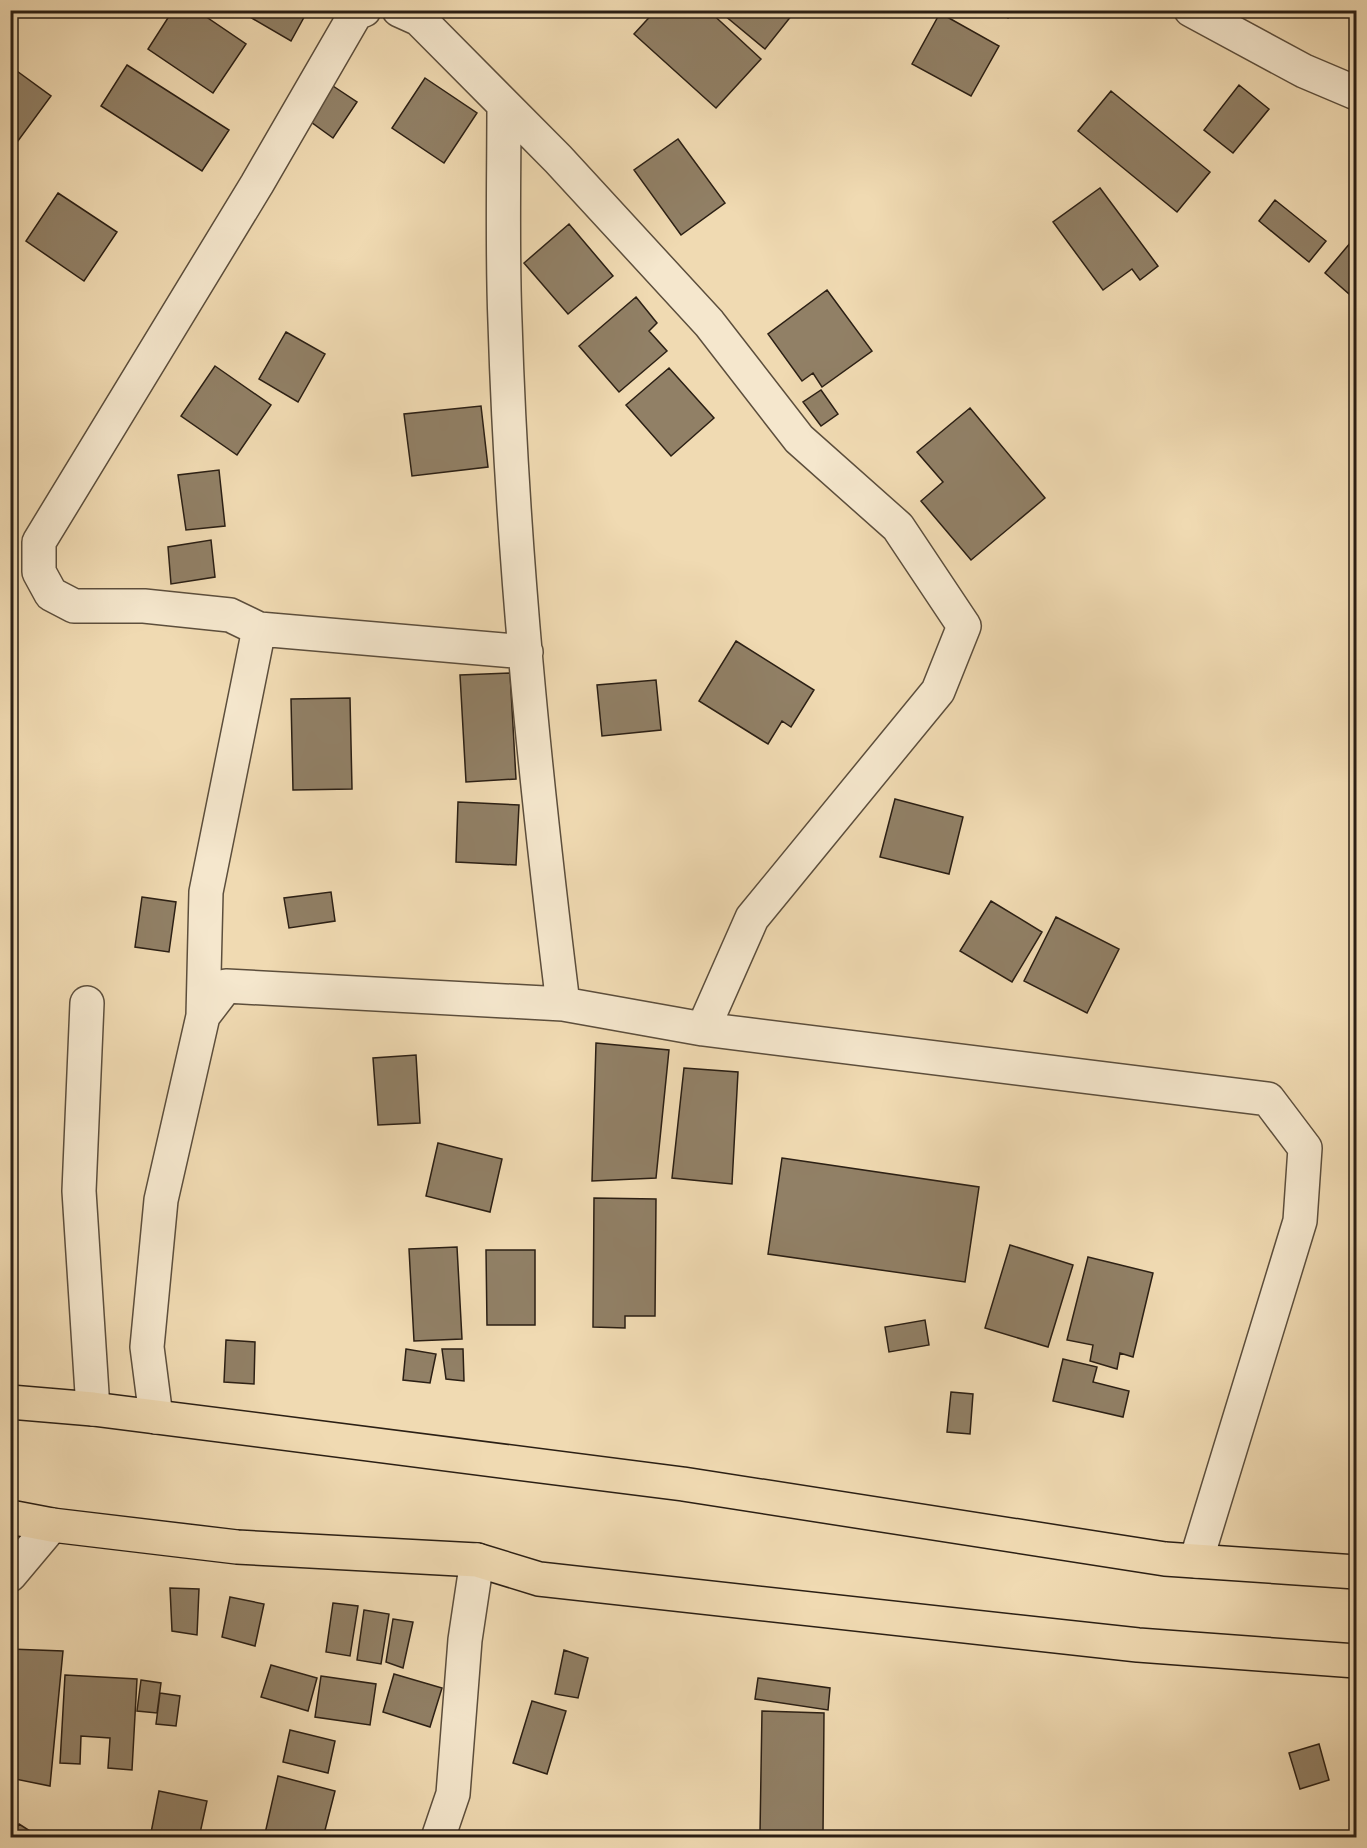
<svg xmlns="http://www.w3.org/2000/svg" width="1367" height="1848" viewBox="0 0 1367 1848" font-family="'Libre Caslon Text',serif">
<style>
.building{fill:#918066;stroke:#2b1f14;stroke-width:1.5}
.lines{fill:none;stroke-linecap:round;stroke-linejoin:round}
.minor-casing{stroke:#5c4e3c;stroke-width:36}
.major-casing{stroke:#2b1f14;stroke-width:36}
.minor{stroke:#f5e7cd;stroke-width:33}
.major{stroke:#f0dab2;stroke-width:33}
</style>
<rect width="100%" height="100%" fill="#f0dab2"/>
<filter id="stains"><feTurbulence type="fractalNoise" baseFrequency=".00333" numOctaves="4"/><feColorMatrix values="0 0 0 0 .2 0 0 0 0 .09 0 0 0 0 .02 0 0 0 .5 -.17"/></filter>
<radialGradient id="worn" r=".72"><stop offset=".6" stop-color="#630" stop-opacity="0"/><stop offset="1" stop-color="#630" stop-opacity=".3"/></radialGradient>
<path class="building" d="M 173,10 L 196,10 L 246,44 L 213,93 L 148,49 Z
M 238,10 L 308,10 L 291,41 Z
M 656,10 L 708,10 L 761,59 L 716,108 L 634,34 Z
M 718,10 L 796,10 L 765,49 Z
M 995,10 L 1012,10 L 1008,18 Z
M 940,13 L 999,46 L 971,96 L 912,64 Z
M 127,65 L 229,130 L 202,171 L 101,106 Z
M 10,66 L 51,96 L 15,145 L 10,141 Z
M 425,78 L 477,113 L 444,163 L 392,128 Z
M 1239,85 L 1269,109 L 1233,153 L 1204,130 Z
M 333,86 L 357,102 L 333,138 L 311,122 Z
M 1111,91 L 1210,172 L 1177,212 L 1078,131 Z
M 678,139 L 725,203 L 681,235 L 634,170 Z
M 1100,188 L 1158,266 L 1140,280 L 1132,269 L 1103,290 L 1053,222 Z
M 58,193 L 117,232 L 84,281 L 26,241 Z
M 1275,200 L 1326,241 L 1309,262 L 1259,221 Z
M 569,224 L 613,276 L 568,314 L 524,263 Z
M 1356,236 L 1356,300 L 1325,273 Z
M 827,290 L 872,351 L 822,387 L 813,373 L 802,381 L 768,334 Z
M 636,297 L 657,323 L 649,331 L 667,351 L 619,392 L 579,346 Z
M 286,332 L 325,354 L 298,402 L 259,379 Z
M 215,366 L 271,405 L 237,455 L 181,416 Z
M 669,368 L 714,418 L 671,456 L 626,405 Z
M 821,390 L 838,414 L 821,426 L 803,402 Z
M 481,406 L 488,467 L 412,476 L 404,414 Z
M 970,408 L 1045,498 L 971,560 L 921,501 L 943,482 L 917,452 Z
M 219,470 L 225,526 L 186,530 L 178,475 Z
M 211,540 L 215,577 L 171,584 L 168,547 Z
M 736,641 L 814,690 L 791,727 L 782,721 L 768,744 L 699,701 Z
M 510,673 L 516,779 L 466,782 L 460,675 Z
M 656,680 L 661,730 L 602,736 L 597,685 Z
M 350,698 L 352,789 L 293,790 L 291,699 Z
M 895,799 L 963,817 L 949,874 L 880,857 Z
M 458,802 L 519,805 L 516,865 L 456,862 Z
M 331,892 L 335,921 L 289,928 L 284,898 Z
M 142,897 L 176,902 L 169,952 L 135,947 Z
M 991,901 L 1042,932 L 1012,982 L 960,951 Z
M 1056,917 L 1119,949 L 1087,1013 L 1024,981 Z
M 596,1043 L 669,1050 L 656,1178 L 592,1181 Z
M 416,1055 L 420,1123 L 378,1125 L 373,1058 Z
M 684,1068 L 738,1072 L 732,1184 L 672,1178 Z
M 438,1143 L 502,1159 L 490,1212 L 426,1196 Z
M 782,1158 L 979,1187 L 965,1282 L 768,1254 Z
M 594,1198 L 656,1199 L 655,1316 L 625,1316 L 625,1328 L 593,1327 Z
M 1010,1245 L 1073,1265 L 1048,1347 L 985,1328 Z
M 457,1247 L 462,1339 L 414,1341 L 409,1249 Z
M 486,1250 L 535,1250 L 535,1325 L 487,1325 Z
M 1088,1257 L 1153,1273 L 1133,1357 L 1120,1353 L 1117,1369 L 1090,1361 L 1093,1345 L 1067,1340 Z
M 925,1320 L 929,1345 L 889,1352 L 885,1327 Z
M 226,1340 L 255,1342 L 254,1384 L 224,1382 Z
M 406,1349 L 436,1354 L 430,1383 L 403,1380 Z
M 442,1349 L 463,1349 L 464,1381 L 446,1379 Z
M 1063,1359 L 1097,1367 L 1093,1382 L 1129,1391 L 1123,1417 L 1053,1401 Z
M 951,1392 L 973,1394 L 970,1434 L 947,1432 Z
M 170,1588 L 199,1589 L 197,1635 L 172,1631 Z
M 230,1597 L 264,1604 L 255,1646 L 222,1637 Z
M 333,1603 L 358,1606 L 350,1656 L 326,1652 Z
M 364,1610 L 389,1614 L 381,1664 L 357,1660 Z
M 393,1619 L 413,1622 L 403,1668 L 386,1662 Z
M 10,1649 L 63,1651 L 50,1786 L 10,1778 Z
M 564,1650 L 588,1658 L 578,1698 L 555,1694 Z
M 271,1665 L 317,1678 L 308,1711 L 261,1697 Z
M 394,1674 L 442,1688 L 430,1727 L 383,1712 Z
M 65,1675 L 137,1679 L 132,1770 L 108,1768 L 110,1738 L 81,1736 L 80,1764 L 60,1763 Z
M 321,1676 L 376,1684 L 370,1725 L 315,1717 Z
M 758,1678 L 830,1688 L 828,1710 L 755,1699 Z
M 141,1680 L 161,1683 L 157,1713 L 137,1711 Z
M 160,1693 L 180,1696 L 176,1726 L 156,1724 Z
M 532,1701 L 566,1711 L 547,1774 L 513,1763 Z
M 762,1711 L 824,1713 L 823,1834 L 760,1833 Z
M 290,1730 L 335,1741 L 328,1773 L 283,1762 Z
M 1319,1744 L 1329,1780 L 1300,1789 L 1289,1753 Z
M 278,1776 L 335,1791 L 323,1838 L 264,1838 Z
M 159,1791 L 207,1801 L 199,1838 L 150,1838 Z
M 19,1824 L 41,1838 L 11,1838 Z"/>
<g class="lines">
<g class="minor-casing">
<path id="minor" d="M 364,10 L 356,13 L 257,184 L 39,542 L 39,572 L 51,594 L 74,606 L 144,606 L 230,615 L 259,629 L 526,652
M 399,10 L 419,19 L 558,159 L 709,323 L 799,439 L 898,527 L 964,626 L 938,691 L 752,918 L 703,1029
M 1191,10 L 1304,71 L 1356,93
M 504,105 C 504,177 502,250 505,322 C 512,550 535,778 563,1004
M 87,1003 L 79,1191 L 93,1409
M 203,1016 L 206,892 L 259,629
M 156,1417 L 147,1347 L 161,1200 L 203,1016 L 226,986 L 563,1004 L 703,1029 L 1268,1099 L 1305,1148 L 1300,1221 L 1196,1561
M 10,1575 L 52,1525
M 438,1838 L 453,1794 L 465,1640 L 477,1560"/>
</g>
<g class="major-casing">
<path id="major" d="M 10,1402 L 93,1409 L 683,1484 L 1165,1559 L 1356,1572
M 10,1517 L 52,1525 L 237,1547 L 477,1560 L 539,1579 L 1138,1645 L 1356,1661"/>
</g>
<use href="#minor" class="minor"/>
<use href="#major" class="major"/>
</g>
<rect width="1367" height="1848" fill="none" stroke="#f0dab2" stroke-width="36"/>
<rect x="12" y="12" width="1343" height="1824" fill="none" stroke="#2b1f14" stroke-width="3"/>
<rect x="18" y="18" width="1331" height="1812" fill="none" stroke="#2b1f14" stroke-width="1.5"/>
<rect width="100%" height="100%" filter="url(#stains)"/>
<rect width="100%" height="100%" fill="url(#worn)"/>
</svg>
